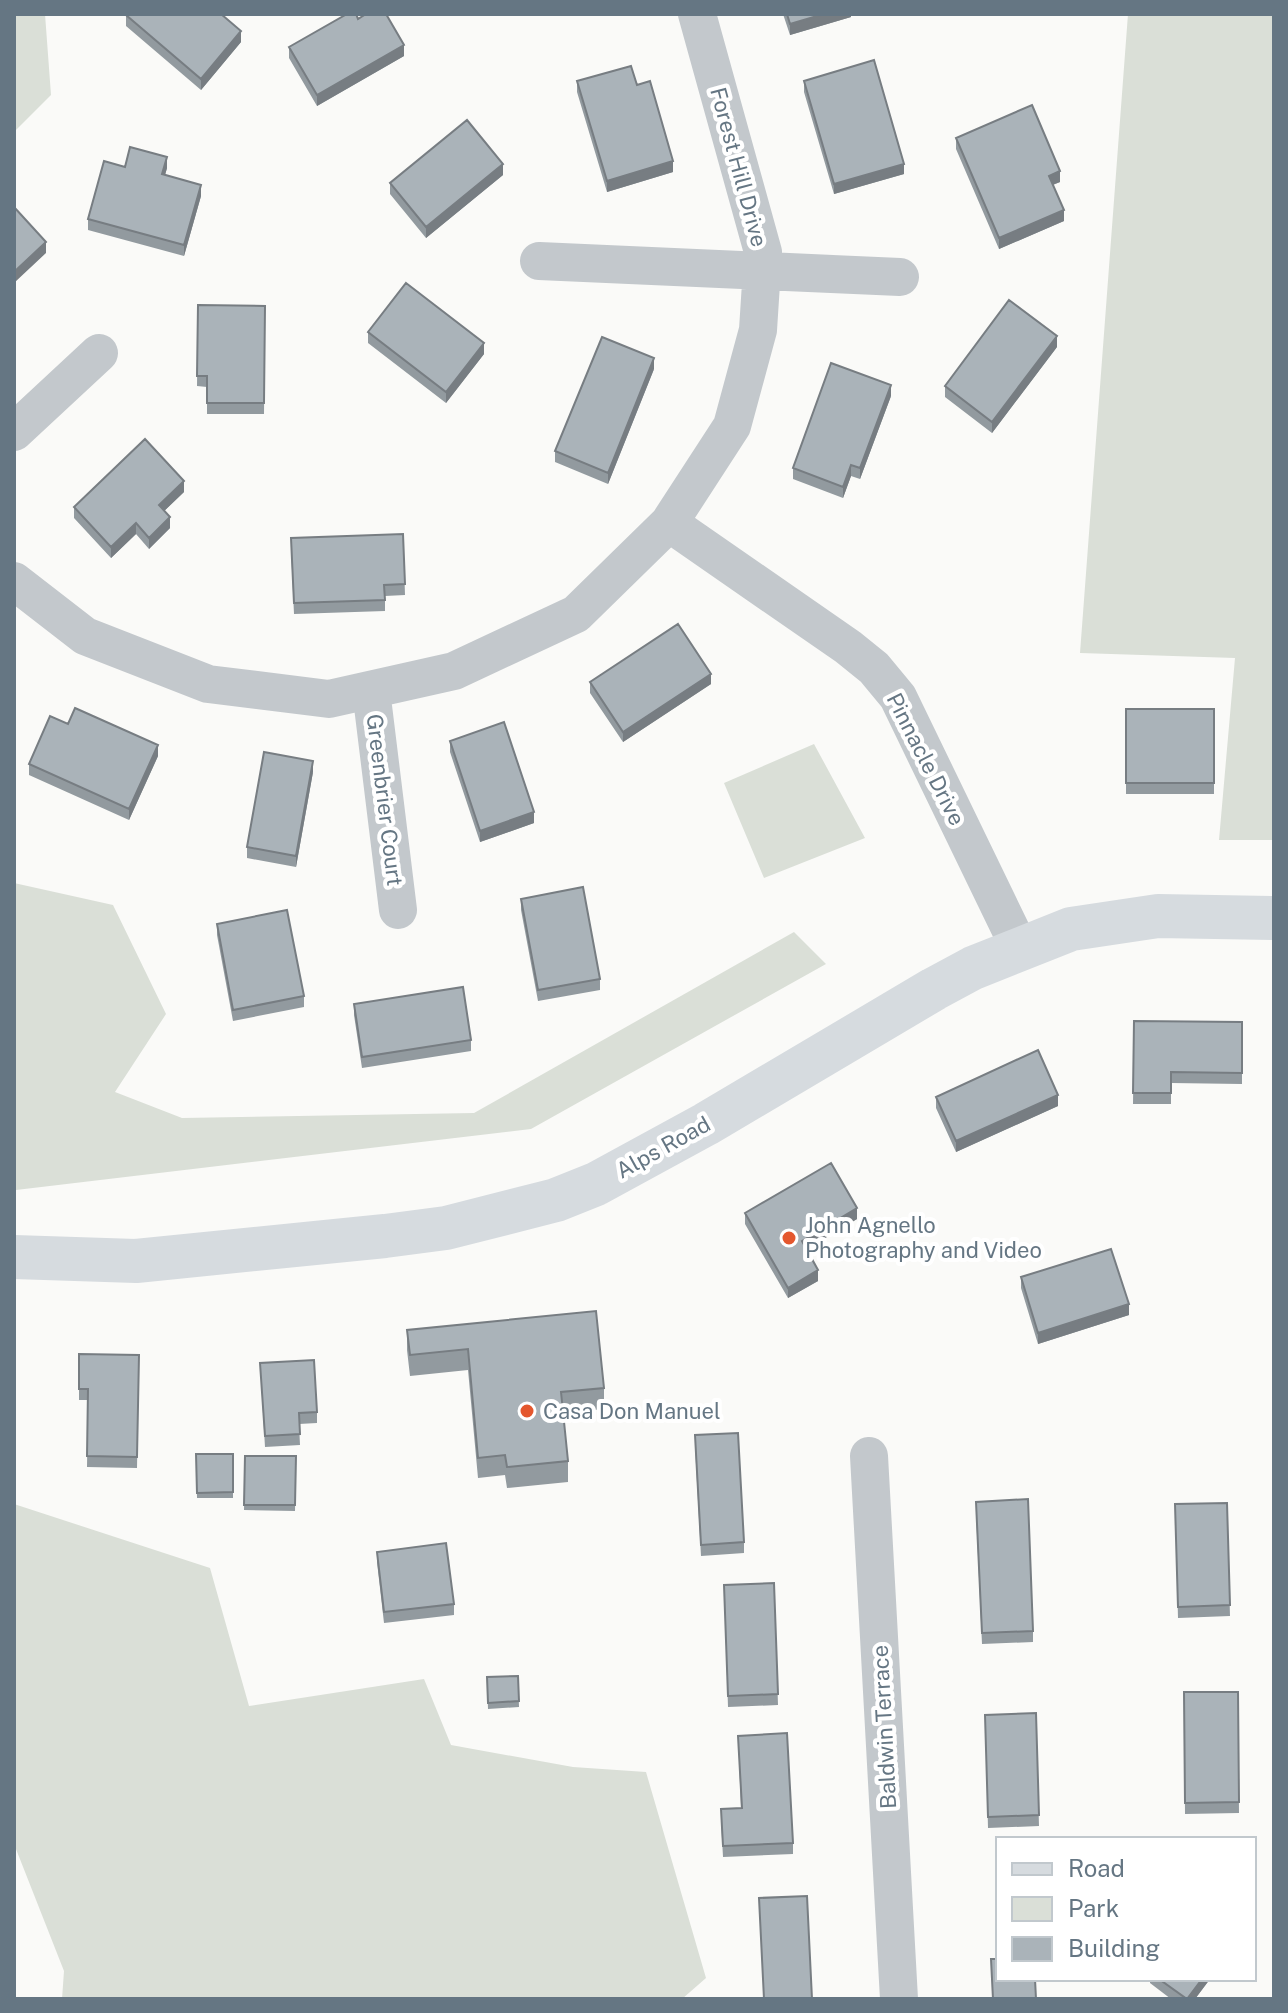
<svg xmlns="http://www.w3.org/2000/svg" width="1288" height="2013" viewBox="0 0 1288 2013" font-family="'Public Sans',sans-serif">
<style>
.green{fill:#dadfd7}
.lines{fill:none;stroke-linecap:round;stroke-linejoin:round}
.minor{stroke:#c3c8cc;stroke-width:38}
.major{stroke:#d6dbdf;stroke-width:44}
.wall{fill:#929a9f}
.shaded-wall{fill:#777d82}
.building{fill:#aab3b9;stroke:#777d82;stroke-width:2}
.poi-dot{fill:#e4572e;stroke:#fff;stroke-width:3}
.labels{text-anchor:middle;stroke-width:8;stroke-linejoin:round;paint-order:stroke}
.street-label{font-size:22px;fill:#657683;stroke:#fff}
.poi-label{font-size:22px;fill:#657683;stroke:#fff;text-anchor:start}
</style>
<rect width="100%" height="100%" fill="#fafaf8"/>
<path class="green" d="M 14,14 L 45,14 L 51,95 L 14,132 Z
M 1128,14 L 1274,14 L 1274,840 L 1219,840 L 1235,658 L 1080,653 Z
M 814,744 L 865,838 L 764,878 L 724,783 Z
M 14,883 L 113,905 L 166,1014 L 115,1092 L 182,1118 L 474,1113 L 794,932 L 826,964 L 531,1129 L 16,1190 Z
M 14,1504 L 210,1568 L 249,1706 L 424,1679 L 451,1745 L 573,1767 L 646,1772 L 706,1978 L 682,1999 L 62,1999 L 64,1971 L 14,1844 Z"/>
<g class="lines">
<path class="minor" d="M 539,261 L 900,277
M 14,432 L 99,353
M 669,523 L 848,647 L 874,668 L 898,697 L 1020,949
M 14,581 L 85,636 L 208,684 L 329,699 L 454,671 L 576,614 L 669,523 L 732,426 L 758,330 L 763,252 L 697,14
M 371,690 L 398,910
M 869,1456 L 899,1999"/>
<path class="major" d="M 14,1257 L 136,1261 L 385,1236 L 446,1228 L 556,1200 L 596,1184 L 706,1124 L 934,989 L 973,968 L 1071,929 L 1158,916 L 1274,918"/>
</g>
<path class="wall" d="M 783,14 L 851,14 L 851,17 L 790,35 Z
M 126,15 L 241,42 L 201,90 L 126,26 Z
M 289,47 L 404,56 L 317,106 L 289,58 Z
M 577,81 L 637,85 L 673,172 L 607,192 L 577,92 Z
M 804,81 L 904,174 L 834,194 L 804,92 Z
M 956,138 L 1060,182 L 1053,185 L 1064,221 L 999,249 L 956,149 Z
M 125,167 L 167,168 L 165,175 L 201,196 L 184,256 L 88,230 L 88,219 Z
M 503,175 L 426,238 L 390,194 L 390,183 Z
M 198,305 L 265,306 L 264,414 L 207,414 L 207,387 L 197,386 Z
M 368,332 L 484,354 L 446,403 L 368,343 Z
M 1057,347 L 992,433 L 945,397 L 945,386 Z
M 654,369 L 608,484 L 555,462 L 555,451 Z
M 891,396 L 860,479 L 851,476 L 843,498 L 793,479 L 793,468 Z
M 184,492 L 164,511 L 170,528 L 149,549 L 136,534 L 111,558 L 74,518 L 74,507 Z
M 403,534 L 405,595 L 385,596 L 385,611 L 294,614 L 291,549 Z
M 590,682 L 711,684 L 623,742 L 590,693 Z
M 1126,709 L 1214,709 L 1214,794 L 1126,794 Z
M 450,741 L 534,823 L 480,842 L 450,752 Z
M 158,756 L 129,820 L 29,775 L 29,764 Z
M 313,772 L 296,867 L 247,858 L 247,847 Z
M 521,899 L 600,979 L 600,990 L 538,1001 L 521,910 Z
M 217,924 L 304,996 L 304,1007 L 233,1021 L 217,935 Z
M 354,1004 L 471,1040 L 471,1051 L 362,1068 L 354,1015 Z
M 1134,1021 L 1242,1022 L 1242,1084 L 1171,1083 L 1171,1104 L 1133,1104 Z
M 936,1097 L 1058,1106 L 956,1152 L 936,1108 Z
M 745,1213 L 857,1219 L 806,1249 L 818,1281 L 788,1298 L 745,1224 Z
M 1021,1277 L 1129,1315 L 1038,1344 L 1021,1288 Z
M 407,1330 L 604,1388 L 604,1409 L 563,1413 L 568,1461 L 568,1482 L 507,1488 L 505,1475 L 478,1478 L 468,1370 L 410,1376 L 407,1350 Z
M 79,1354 L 139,1355 L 137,1468 L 87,1467 L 88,1400 L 79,1400 Z
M 260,1363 L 317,1412 L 317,1423 L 299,1424 L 300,1445 L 265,1447 Z
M 695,1446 L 744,1542 L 744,1553 L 701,1556 Z
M 196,1454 L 233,1454 L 233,1498 L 197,1498 Z
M 245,1456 L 296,1456 L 295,1511 L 244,1510 Z
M 1227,1503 L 1230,1616 L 1178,1618 L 1175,1504 Z
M 976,1513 L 1033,1631 L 1033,1642 L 982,1644 Z
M 377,1552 L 454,1604 L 454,1615 L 384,1623 L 377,1562 Z
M 774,1583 L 778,1705 L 728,1707 L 724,1585 Z
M 518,1676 L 519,1707 L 488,1709 L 487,1677 Z
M 1184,1692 L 1238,1692 L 1239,1813 L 1185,1814 Z
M 1036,1713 L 1039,1826 L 988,1828 L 985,1715 Z
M 738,1736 L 793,1843 L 793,1854 L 723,1857 L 721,1820 L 741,1808 Z
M 1150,1979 L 1210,1979 L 1195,1999 L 1171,1999 L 1150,1983 Z"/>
<path class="shaded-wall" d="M 824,14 L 851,14 L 851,17 L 790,35 L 790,24 Z
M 241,31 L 241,42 L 201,90 L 201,79 Z
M 404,45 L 404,56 L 317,106 L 317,95 Z
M 167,157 L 167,168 L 162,185 L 162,174 Z
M 673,161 L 673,172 L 607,192 L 607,181 Z
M 503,164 L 503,175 L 426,238 L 426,227 Z
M 904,164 L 904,174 L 834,194 L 834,184 Z
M 1060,171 L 1060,182 L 1049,186 L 1049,176 Z
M 201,185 L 201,196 L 184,256 L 184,245 Z
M 1064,210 L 1064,221 L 999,249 L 999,238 Z
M 46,242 L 46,253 L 14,283 L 14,272 Z
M 1057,336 L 1057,347 L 992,433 L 992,422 Z
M 484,343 L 484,354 L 446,403 L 446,392 Z
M 654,358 L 654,369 L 608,484 L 608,473 Z
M 891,385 L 891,396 L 860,479 L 860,468 Z
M 851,465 L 851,476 L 843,498 L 843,487 Z
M 184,481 L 184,492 L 159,516 L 159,505 Z
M 170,517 L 170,528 L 149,549 L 149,538 Z
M 136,523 L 136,534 L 111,558 L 111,547 Z
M 711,674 L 711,684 L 623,742 L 623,732 Z
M 158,745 L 158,756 L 129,820 L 129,809 Z
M 313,761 L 313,772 L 296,867 L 296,856 Z
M 534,812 L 534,823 L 480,842 L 480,831 Z
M 1058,1095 L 1058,1106 L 956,1152 L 956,1141 Z
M 857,1208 L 857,1219 L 802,1252 L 802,1241 Z
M 818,1270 L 818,1281 L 788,1298 L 788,1288 Z
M 1129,1304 L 1129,1315 L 1038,1344 L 1038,1333 Z
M 1202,1979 L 1210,1979 L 1195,1999 L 1187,1999 Z"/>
<path class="building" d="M 126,14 L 221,14 L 241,31 L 201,79 L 126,15 Z
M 347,14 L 356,14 L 358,19 L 366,14 L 386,14 L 404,45 L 317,95 L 289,47 Z
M 787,14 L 824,14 L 790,24 Z
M 874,60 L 904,164 L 834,184 L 804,81 Z
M 631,66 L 637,85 L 650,81 L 673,161 L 607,181 L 577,81 Z
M 1032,105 L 1060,171 L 1049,176 L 1064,210 L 999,238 L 956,138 Z
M 467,120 L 503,164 L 426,227 L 390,183 Z
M 130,147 L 167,157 L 162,174 L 201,185 L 184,245 L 88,219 L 104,161 L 125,167 Z
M 14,207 L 46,242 L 14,272 Z
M 406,283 L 484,343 L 446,392 L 368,332 Z
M 1009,300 L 1057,336 L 992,422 L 945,386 Z
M 198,305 L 265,306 L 264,403 L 207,403 L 207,376 L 197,376 Z
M 602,337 L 654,358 L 608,473 L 555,451 Z
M 831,363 L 891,385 L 860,468 L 851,465 L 843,487 L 793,468 Z
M 145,439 L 184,481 L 159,505 L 170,517 L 149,538 L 136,523 L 111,547 L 74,507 Z
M 403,534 L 405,584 L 384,585 L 385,600 L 294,603 L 291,538 Z
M 678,624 L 711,674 L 623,732 L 590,682 Z
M 75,708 L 158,745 L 129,809 L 29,764 L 50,716 L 68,724 Z
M 1126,709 L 1214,709 L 1214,783 L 1126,783 Z
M 504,722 L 534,812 L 480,831 L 450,741 Z
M 264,752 L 313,761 L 296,856 L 247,847 Z
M 583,887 L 600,979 L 538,990 L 521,899 Z
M 287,910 L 304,996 L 233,1010 L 217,924 Z
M 463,987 L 471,1040 L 362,1057 L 354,1004 Z
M 1134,1021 L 1242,1022 L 1242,1073 L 1171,1072 L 1171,1093 L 1133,1093 Z
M 1038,1050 L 1058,1095 L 956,1141 L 936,1097 Z
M 831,1163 L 857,1208 L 802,1241 L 818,1270 L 788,1288 L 745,1213 Z
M 1111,1249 L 1129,1304 L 1038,1333 L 1021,1277 Z
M 596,1311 L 604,1388 L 561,1392 L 568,1461 L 507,1467 L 505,1455 L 478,1458 L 468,1349 L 410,1355 L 407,1330 Z
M 79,1354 L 139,1355 L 137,1457 L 87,1456 L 88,1389 L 79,1389 Z
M 314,1360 L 317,1412 L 299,1413 L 300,1434 L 265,1436 L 260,1363 Z
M 738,1433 L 744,1542 L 701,1545 L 695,1435 Z
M 196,1454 L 233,1454 L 233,1492 L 197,1493 Z
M 245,1456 L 296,1456 L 295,1505 L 244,1505 Z
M 1028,1499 L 1033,1631 L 982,1633 L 976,1502 Z
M 1227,1503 L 1230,1605 L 1178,1607 L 1175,1504 Z
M 446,1543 L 454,1604 L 384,1612 L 377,1552 Z
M 774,1583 L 778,1694 L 728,1696 L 724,1585 Z
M 518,1676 L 519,1701 L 488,1703 L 487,1677 Z
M 1184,1692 L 1238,1692 L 1239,1802 L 1185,1803 Z
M 1036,1713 L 1039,1815 L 988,1817 L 985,1715 Z
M 787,1733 L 793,1843 L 723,1846 L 721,1809 L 742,1808 L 738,1736 Z
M 807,1896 L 812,1999 L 764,1999 L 759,1898 Z
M 991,1959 L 998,1959 L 998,1979 L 1035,1979 L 1036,1999 L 993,1999 Z
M 1159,1979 L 1202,1979 L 1187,1999 Z"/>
<g class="poi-dot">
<circle cx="789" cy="1238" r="8"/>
<circle cx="527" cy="1411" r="8"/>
</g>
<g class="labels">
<g class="street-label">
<text transform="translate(739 167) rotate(75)" y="8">Forest Hill Drive</text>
<text transform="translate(926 759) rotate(63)" y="8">Pinnacle Drive</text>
<text transform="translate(385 800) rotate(83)" y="8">Greenbrier Court</text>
<text transform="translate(663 1147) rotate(-29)" y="8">Alps Road</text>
<text transform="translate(884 1727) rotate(-93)" y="8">Baldwin Terrace</text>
</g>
<g class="poi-label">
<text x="805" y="1233">John Agnello<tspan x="805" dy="25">Photography and Video</tspan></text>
<text x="543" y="1419">Casa Don Manuel</text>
</g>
</g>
<rect width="1288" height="2013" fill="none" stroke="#657683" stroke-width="32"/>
<rect x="996" y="1837" width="260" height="144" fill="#ffffff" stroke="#c1c8cd" stroke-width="2"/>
<rect x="1012" y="1863" width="40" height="12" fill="#d6dbdf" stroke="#c1c8cd" stroke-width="2"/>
<text x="1068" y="1877" font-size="24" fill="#657683">Road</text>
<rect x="1012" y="1897" width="40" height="24" fill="#dadfd7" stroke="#c1c8cd" stroke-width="2"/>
<text x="1068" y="1917" font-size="24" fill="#657683">Park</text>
<rect x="1012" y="1937" width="40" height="24" fill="#aab3b9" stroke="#c1c8cd" stroke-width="2"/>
<text x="1068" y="1957" font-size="24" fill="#657683">Building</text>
</svg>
